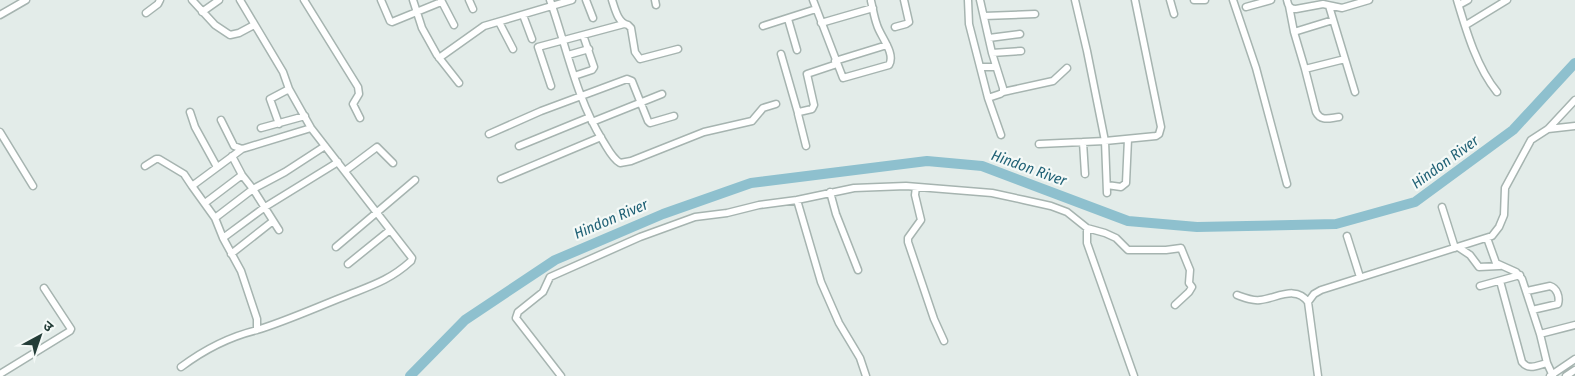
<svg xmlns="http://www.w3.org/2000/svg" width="1575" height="376" viewBox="0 0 1575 376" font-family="'Fira Sans Condensed','Noto Sans Devanagari',sans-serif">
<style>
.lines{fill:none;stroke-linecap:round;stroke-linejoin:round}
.river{stroke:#8ec0ce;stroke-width:10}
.street-casing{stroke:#a6b4b0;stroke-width:9}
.street{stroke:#fff;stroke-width:6}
.labels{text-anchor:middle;stroke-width:4.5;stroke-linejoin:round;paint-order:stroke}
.water-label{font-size:15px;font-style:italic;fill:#216276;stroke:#f4f9f7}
</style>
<rect width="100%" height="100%" fill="#e3ece9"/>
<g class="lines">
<path class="river" d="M 410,376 L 465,320 L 555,260 L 663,214 L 751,183 L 927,161 L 982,166 L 1128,221 L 1197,227 L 1336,224 L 1415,202 L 1513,130 L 1575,63"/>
<g class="street-casing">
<path id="street" d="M 192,0 L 215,25 L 230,35 L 239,33 L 254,25
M 240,0 L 283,72 L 289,89 L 311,128 L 412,258 L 411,261 C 389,281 370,286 343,297 C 315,308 286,321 257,330
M 304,0 L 358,87 L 359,94 L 353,104 L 360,118
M 381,0 L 390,21 L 392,22 L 441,2
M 413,0 L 422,28 L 437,55 L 459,83
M 441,0 L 454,25
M 469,0 L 473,9
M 550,0 C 567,48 576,98 603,141 C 608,149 612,158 620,163 L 631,161 L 704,132 L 752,121 L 763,108 L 776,104
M 586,0 L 593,18
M 612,0 C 615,9 618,23 628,25 L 631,28 L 635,52 L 640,59 L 678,49
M 655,0 L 656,5
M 813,0 L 843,78 L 889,65 C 896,53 880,36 877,25 C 874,17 873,9 871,1
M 968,0 L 969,24 L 988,98 L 1001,135
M 980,0 L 992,53 L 1003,88 L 1003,92 L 1000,94 L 988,98
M 1075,0 L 1087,51 L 1105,141 L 1107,193
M 1170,0 L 1174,14
M 1194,0 L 1205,0
M 1233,0 L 1256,68 L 1287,184
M 1287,0 C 1288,6 1290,9 1296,9 L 1323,4 L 1342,8 L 1369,0
M 1457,0 C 1466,30 1477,68 1497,92
M 1459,5 L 1468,0
M 1289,6 L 1294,32 L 1305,69 L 1316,112 C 1321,122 1330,118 1339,117
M 1329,6 L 1355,92
M 1246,7 L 1271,0
M 202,12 L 219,0
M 146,13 L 158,4 L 160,0
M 0,15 L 26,0
M 523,15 L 532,39
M 984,16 L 1035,14
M 788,19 L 797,50
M 499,22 L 513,49
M 821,23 L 873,8
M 1466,25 L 1507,0
M 763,26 L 816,9
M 895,27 L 906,24 L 909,22 L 904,0
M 1294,32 L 1333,20
M 989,38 L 1020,34
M 992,53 L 1021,51
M 781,54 L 798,113
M 568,55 L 589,49
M 439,58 L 484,26 L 572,0
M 835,61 L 887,45
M 980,67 L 996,67
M 1305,69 L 1345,59
M 574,76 L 592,70 L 594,67 L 583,35
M 551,86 L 538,47 L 624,24
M 1003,92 L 1053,81 L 1067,68
M 190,112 L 195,127 L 217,167
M 221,120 L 234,146 L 242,149 L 311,128
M 592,122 L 662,94
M 279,124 L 270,99 L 289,89
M 261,128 L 305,116
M 1548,129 L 1575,126
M 0,132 L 33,186
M 489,134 L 541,111 L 627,79 L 632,81 L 648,121 L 650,123 L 674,116
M 1083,142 L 1085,174
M 1039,144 L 1105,141 L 1156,136 L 1159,134 L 1161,127 L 1135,0
M 519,146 L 590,117
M 806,146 L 798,114 L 799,112 L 812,109 L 814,105 L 807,74 L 837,64
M 232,156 L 242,175 L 253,189 L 279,230
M 145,166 L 156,159 L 159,159 L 184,174 L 192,186
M 345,171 L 377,147 L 393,163
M 501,179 L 601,137
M 1107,185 L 1121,187 L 1126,183 L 1128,139
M 916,187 L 915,195 L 921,220 L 908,238 L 908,242 L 934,319 L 944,341
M 830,192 L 836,214 L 858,270
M 797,200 L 821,282 L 839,323 L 860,358 L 866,376
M 205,203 L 242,175
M 1442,207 L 1455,248
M 215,218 L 253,189 L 285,172 L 325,146
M 1087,228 L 1087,243 L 1134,376
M 1347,236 L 1360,277
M 223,238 L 265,207 L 338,162
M 1487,238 L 1496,263 L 1516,272 L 1522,279 L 1540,334 L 1547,363 L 1553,376
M 336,247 L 415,180
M 1458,247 L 1470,255 L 1479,267 L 1499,266
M 231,254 L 273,221
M 348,264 L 390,230
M 1500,281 L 1522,362 C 1529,371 1538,365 1547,363
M 1480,286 L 1520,275
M 1527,291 L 1550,286 C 1557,288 1560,297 1558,304 L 1532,310
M 1237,295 C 1245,298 1252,301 1260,300 C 1277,298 1296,285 1308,302 L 1318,376
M 1308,302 L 1314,294 L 1321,290 L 1492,236 L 1499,227 L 1504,215 L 1505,188 L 1531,140 L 1548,129 L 1575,100
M 1540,334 L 1575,325
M 181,367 C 205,349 228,337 257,330 L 257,319 L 241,271 L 223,238 L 215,218 L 192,186 L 242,149
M 0,374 L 70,331 L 71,329 L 44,288
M 561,376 L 516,318 L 518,312 L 543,292 L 550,277 L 640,237 L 695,217 L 727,213 L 759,205 L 797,200 L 854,188 L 906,186 L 992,193 L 1024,200 L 1051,206 L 1067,212 L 1087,228 L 1105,233 L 1116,238 L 1128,250 L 1166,250 L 1181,248 L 1190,270 L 1189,283 L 1192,287 L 1189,292 L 1175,305
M 1550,376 L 1575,359
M 1566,376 L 1575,370"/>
</g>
<use href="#street" class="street"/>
</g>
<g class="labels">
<g class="water-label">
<text transform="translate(1445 162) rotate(-36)" y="5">Hindon River</text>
<text transform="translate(1029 168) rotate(20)" y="5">Hindon River</text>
<text transform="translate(611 219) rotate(-23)" y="5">Hindon River</text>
</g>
</g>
<g transform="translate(40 336) rotate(40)" stroke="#f4f9f7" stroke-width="4" paint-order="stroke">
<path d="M0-4L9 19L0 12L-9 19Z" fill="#243d38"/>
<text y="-8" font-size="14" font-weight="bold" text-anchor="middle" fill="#243d38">उ</text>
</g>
</svg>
